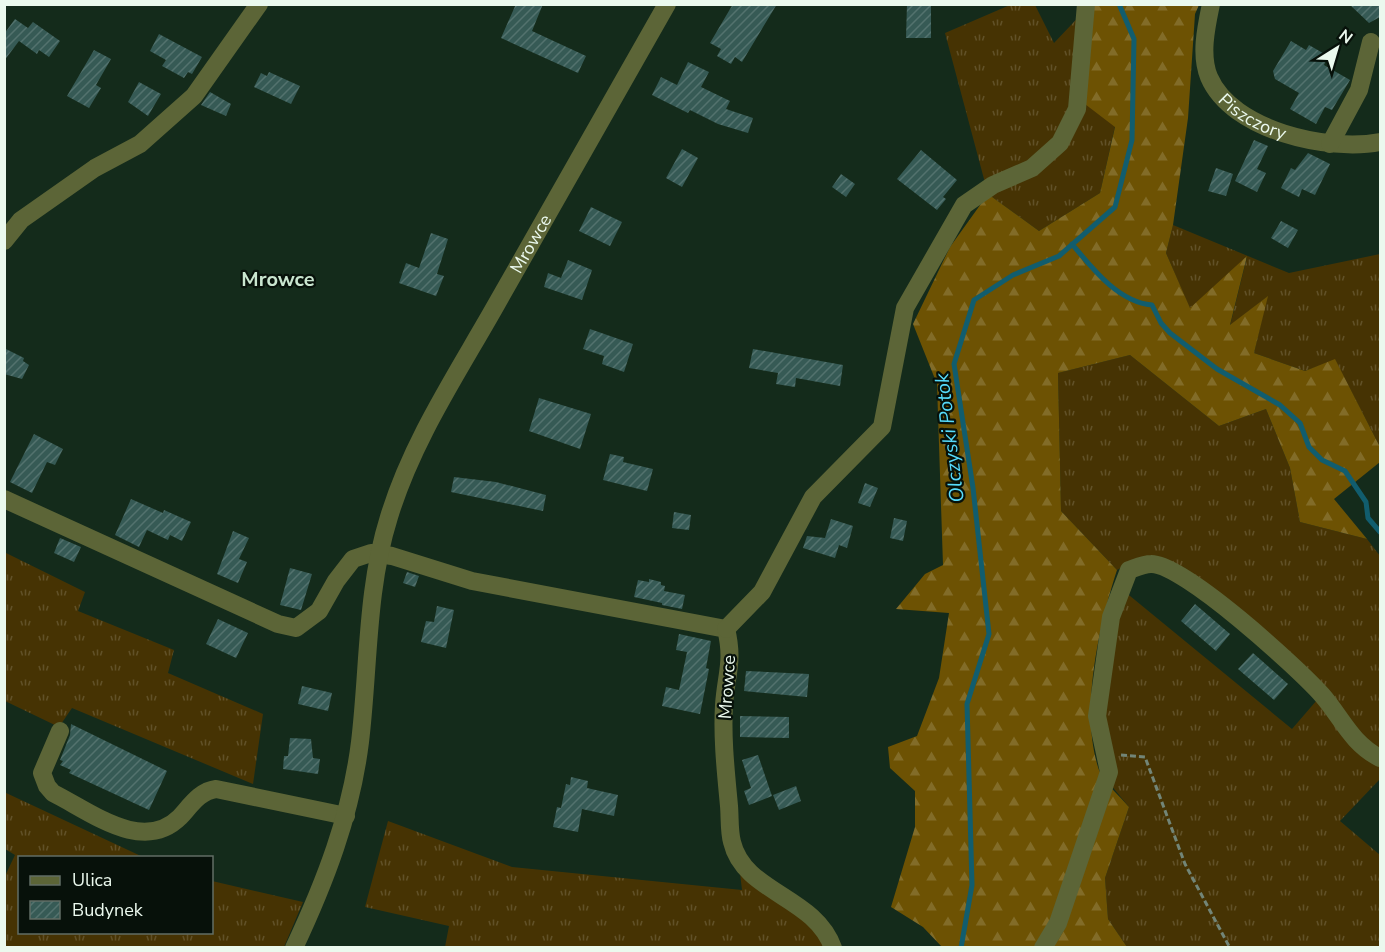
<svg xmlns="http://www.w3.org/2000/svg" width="1385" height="952" viewBox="0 0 1385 952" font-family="'Nunito Sans',sans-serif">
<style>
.grass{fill:url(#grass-tufts)}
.forest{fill:url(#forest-firs)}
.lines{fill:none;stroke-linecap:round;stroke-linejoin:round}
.stream{stroke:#115d6e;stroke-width:5}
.building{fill:url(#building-hatch)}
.path{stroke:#728577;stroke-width:3;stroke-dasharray:6 3;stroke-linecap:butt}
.minor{stroke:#5c6537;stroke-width:18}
.labels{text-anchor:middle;stroke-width:4.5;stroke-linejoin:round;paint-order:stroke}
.street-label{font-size:18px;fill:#ebf9ee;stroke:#07110a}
.neighbourhood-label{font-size:20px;font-weight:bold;fill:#c9e5cf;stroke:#07110a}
.water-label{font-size:20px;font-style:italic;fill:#56dafa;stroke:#07110a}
</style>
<defs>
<pattern id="grass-tufts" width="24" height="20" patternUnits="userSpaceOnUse" patternTransform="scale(1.5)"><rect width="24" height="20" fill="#463303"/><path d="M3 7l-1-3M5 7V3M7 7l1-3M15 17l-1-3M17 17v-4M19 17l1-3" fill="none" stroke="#615128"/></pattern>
<pattern id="forest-firs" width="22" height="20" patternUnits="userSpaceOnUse" patternTransform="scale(1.5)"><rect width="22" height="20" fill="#6d5203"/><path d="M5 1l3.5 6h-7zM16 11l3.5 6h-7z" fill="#826c28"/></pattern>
<pattern id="building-hatch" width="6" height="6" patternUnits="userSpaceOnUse" patternTransform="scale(1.5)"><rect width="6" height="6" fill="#365a55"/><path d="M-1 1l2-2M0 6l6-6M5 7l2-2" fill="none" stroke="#53726e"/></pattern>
</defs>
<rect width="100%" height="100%" fill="#142b1b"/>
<path class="grass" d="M 1010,5 L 1035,5 L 1054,43 L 1089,6 L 1115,126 L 1100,193 L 1039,231 L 988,194 L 945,33 Z
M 1173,225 L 1289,273 L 1380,254 L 1380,447 L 1335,360 L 1305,371 L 1254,353 L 1267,297 L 1230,326 L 1247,257 L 1190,309 L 1166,253 Z
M 1130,355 L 1219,426 L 1266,409 L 1290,468 L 1300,522 L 1367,539 L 1380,556 L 1380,752 L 1175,566 L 1132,562 L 1117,570 L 1061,511 L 1058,373 Z
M 4,552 L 85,592 L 78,611 L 174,650 L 168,673 L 263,714 L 253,784 L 72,708 L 59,727 L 5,701 Z
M 1124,591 L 1292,729 L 1317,700 L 1380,765 L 1380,779 L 1340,821 L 1380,855 L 1380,947 L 1127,947 L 1108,919 L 1105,878 L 1129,807 L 1110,784 L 1104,717 L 1109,646 Z
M 4,792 L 143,857 L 20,858 L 20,932 L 212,932 L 212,881 L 303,902 L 284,947 L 5,947 L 5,876 L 15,855 L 5,849 Z
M 388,821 L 512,867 L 742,890 L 740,873 L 796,907 L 829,947 L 445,947 L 449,926 L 365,907 Z"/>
<path class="forest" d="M 1089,5 L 1199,5 L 1195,14 L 1188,118 L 1173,225 L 1166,253 L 1190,308 L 1247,256 L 1230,325 L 1268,296 L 1254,353 L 1305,371 L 1335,359 L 1380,447 L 1380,462 L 1334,499 L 1367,539 L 1300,522 L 1290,468 L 1266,409 L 1219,426 L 1130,355 L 1058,373 L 1061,511 L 1117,570 C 1099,625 1080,710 1098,767 C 1102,781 1120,796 1129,807 L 1105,878 L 1108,919 L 1127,947 L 942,947 L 923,927 L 891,907 L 915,827 L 915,791 L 890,768 L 888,747 L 917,736 L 939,678 L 949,613 L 896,609 L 925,574 L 943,565 L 937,384 L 913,324 L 950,247 L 988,194 L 1039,231 L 1100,193 L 1115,127 L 1081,101 Z"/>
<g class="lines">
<path class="stream" d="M 1072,244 C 1092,268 1118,302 1152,305 L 1161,323 L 1170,333 L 1217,369 L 1280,405 L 1300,423 L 1309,447 L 1322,460 L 1345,471 L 1366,502 L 1368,518 L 1380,532
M 961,948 L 972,885 L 967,704 L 989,634 L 973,488 L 954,364 L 974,300 L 1013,275 L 1059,256 L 1115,207 L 1132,140 L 1134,39 L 1119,4"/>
</g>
<path class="building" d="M 516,4 L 543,4 L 532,31 L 586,56 L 578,73 L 501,38 Z
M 733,4 L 777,4 L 742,62 L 735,57 L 731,64 L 717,56 L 721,49 L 710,43 Z
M 907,4 L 931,4 L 931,38 L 906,38 Z
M 1349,4 L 1380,4 L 1380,17 L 1369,23 Z
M 15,19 L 28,28 L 33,22 L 60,41 L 49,57 L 39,50 L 37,54 L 19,41 L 4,61 L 4,34 Z
M 159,34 L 202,57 L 192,74 L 188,72 L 184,78 L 162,66 L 166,60 L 150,51 Z
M 1291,41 L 1306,50 L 1309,45 L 1328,56 L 1324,65 L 1350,80 L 1332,110 L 1325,107 L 1316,124 L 1290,109 L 1299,93 L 1275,79 L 1273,71 Z
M 94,50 L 111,59 L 96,85 L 101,88 L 89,108 L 67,96 Z
M 688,62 L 709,72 L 701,87 L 730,101 L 726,109 L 753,118 L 748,133 L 718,124 L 690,110 L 688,113 L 652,95 L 661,77 L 677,85 Z
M 269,72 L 300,86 L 291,104 L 254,87 L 261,73 L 267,76 Z
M 139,82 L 161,94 L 148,116 L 128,102 Z
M 210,92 L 231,104 L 226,116 L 201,105 Z
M 1254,140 L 1268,146 L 1257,169 L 1266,173 L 1257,192 L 1235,181 Z
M 682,149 L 698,158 L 682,187 L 666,178 Z
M 921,150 L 957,180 L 943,197 L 946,199 L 937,210 L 897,179 Z
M 1308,153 L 1330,164 L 1315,195 L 1302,189 L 1299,197 L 1281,188 L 1291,168 L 1295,170 Z
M 1216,168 L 1233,174 L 1226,196 L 1208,191 Z
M 841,174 L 855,184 L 846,197 L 832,187 Z
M 591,207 L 622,222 L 610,246 L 579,231 Z
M 1281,221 L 1298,230 L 1288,248 L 1271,238 Z
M 431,233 L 448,239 L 437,274 L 444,276 L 436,296 L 399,283 L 406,263 L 419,268 Z
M 568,260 L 592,270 L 582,300 L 544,287 L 548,273 L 561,278 Z
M 590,329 L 633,344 L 624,372 L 602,364 L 604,356 L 583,349 Z
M 4,348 L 24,358 L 23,361 L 29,365 L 22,379 L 4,374 Z
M 753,349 L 843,365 L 840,386 L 796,378 L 795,387 L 776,384 L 778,373 L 749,368 Z
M 539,398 L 591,414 L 580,449 L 529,431 Z
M 34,434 L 63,449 L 55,465 L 47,462 L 32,493 L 10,482 Z
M 610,454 L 624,457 L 623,462 L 653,469 L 647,491 L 603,480 Z
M 454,477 L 496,482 L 546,495 L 543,511 L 451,492 Z
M 865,483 L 878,488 L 870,507 L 858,503 Z
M 131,499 L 163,513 L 164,510 L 191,522 L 182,541 L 170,535 L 168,540 L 147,530 L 139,547 L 115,535 Z
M 674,512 L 691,515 L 689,530 L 672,528 Z
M 894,518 L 907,521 L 903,541 L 890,538 Z
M 831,519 L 853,526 L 847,548 L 839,545 L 835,558 L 803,548 L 807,536 L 825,538 Z
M 233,531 L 249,538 L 239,559 L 247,562 L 238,583 L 217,574 Z
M 60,538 L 81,547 L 74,562 L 54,553 Z
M 290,568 L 312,574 L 301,610 L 280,605 Z
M 407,572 L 419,576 L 415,587 L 403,583 Z
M 649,579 L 661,582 L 661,585 L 665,586 L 664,591 L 685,595 L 682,609 L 662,605 L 662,600 L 662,603 L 634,597 L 638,580 L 649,582 Z
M 1195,604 L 1230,634 L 1216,651 L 1181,621 Z
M 437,606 L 454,610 L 446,648 L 421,642 L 426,621 L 434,622 Z
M 218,619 L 248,633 L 236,658 L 206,644 Z
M 679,634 L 711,641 L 706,668 L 709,669 L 700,714 L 662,706 L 666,687 L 679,690 L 687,652 L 676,650 Z
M 1253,653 L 1288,684 L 1274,700 L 1238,669 Z
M 746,671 L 809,674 L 807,697 L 744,691 Z
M 302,686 L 332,693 L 328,711 L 298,704 Z
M 740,716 L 789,717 L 789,738 L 740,737 Z
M 71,724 L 167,771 L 149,810 L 69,773 L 71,770 L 60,765 L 63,761 L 60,760 L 70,735 Z
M 290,738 L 311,739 L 313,758 L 320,759 L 318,774 L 283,769 L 284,756 L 288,756 Z
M 758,755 L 772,796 L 749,805 L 744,791 L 751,788 L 742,760 Z
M 571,777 L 588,781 L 587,788 L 618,795 L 614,816 L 582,809 L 578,832 L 553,827 L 557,807 L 561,808 L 566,784 L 570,785 Z
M 796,786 L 801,801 L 779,810 L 773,795 Z"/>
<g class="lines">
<path class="path" d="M 1121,755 L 1145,757 L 1185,864 L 1230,948"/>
<g class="minor">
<path id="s1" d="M 1211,4 C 1206,28 1200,55 1209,77 C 1232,131 1329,152 1380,142"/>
<path d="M 1330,144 L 1359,90 L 1371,42"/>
<path d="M 4,241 L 21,220 L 95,168 L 140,144 L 194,96 L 259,4"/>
<path d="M 4,499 L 278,624 L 296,628 L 319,611 L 336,581 L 353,559 L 371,553 L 392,556 L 472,581 L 726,629 C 734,661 726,675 724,705 C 722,739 726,773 729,806 C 730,817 729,831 732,842 C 744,893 815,896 833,948"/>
<path d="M 726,629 L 762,592 L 813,497 L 882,427 L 905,308 L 964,205 L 993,185 L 1032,168 L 1060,143 L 1077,109 L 1086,4"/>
<path d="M 60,731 L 42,773 L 47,786 L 53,793 C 91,812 143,854 180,817 C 191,805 200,791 216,789 L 346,816"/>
<path id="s2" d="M 294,948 C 325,882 351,815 360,742 C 369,667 366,590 389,517 C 412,441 457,374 496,305 C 553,205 610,105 667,4"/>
<path d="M 1043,948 L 1058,923 L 1109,772 L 1097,716 L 1111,617 L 1129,570 C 1135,568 1144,564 1151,564 C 1183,563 1298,668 1322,695 C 1342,718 1351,743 1380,758"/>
</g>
</g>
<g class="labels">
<g class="street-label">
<text dy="6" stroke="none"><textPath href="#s1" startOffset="135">Piszczory</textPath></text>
<text dy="6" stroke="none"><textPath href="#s2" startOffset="753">Mrowce</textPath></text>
<text transform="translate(727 687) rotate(-86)" y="6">Mrowce</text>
</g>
<g class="neighbourhood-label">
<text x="278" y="286">Mrowce</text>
</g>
<g class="water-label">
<text transform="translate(949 438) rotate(-97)" y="7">Olczyski Potok</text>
</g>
</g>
<rect width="1385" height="952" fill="none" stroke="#ebf9ee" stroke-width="12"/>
<rect x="18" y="856" width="195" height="78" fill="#07110a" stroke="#626e65" stroke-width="1.5"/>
<rect x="30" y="876" width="30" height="9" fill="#5c6537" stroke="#626e65" stroke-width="1.5"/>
<text x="72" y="886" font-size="18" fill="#ebf9ee">Ulica</text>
<rect x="30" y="901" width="30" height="18" fill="url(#building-hatch)" stroke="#626e65" stroke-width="1.5"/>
<text x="72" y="916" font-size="18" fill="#ebf9ee">Budynek</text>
<g transform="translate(1337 48) rotate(37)" stroke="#07110a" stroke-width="4.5" paint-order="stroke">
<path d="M0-4.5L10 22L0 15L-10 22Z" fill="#ebf9ee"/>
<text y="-9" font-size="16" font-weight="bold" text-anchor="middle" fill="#ebf9ee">N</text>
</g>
</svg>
